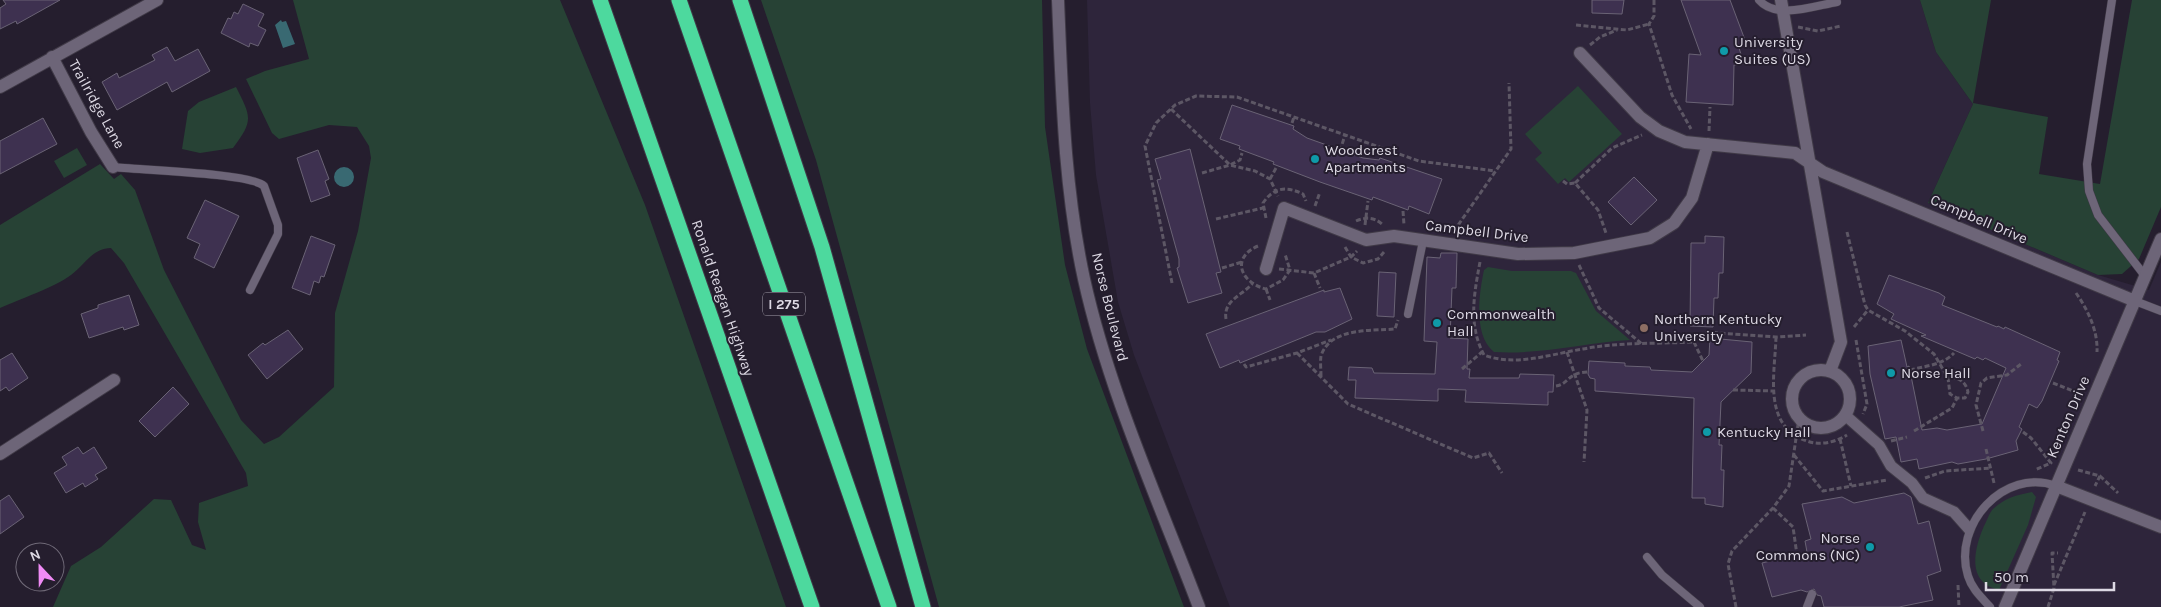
<svg xmlns="http://www.w3.org/2000/svg" width="2161" height="607" viewBox="0 0 2161 607" font-family="Karla,sans-serif">
<style>
.built{fill:#2e253b}
.green{fill:#274235}
.water{fill:#396972}
.building{fill:#3e3150;stroke:#6a6375}
.lines{fill:none;stroke-linecap:round;stroke-linejoin:round}
.service-casing{stroke:#403a47;stroke-width:9}
.pedestrian-casing{stroke:#403a47;stroke-width:13}
.minor-casing{stroke:#403a47;stroke-width:14}
.tertiary-casing{stroke:#403a47;stroke-width:14}
.motorway-casing{stroke:#403a47;stroke-width:17}
.path{stroke:#5d5765;stroke-width:3;stroke-dasharray:5 2.5;stroke-linecap:butt}
.service{stroke:#6d6578;stroke-width:8}
.pedestrian{stroke:#6d6578;stroke-width:11}
.minor{stroke:#6d6578;stroke-width:12}
.tertiary{stroke:#6d6578;stroke-width:12}
.motorway{stroke:#4dd99e;stroke-width:15}
.culture-dot{fill:#0f9aa8;stroke:#251e2e;stroke-width:2}
.education-dot{fill:#8d6e63;stroke:#251e2e;stroke-width:2}
.labels{text-anchor:middle;stroke-width:4;stroke-linejoin:round;paint-order:stroke}
.shield{fill:#251e2e;stroke:#a6a1ad;stroke-width:1}
.shield-label{font-size:14px;font-weight:bold;fill:#ddd9e4}
.poi-label{font-size:15px;fill:#ddd9e4;stroke:#251e2e;text-anchor:start}
.street-label{font-size:15px;fill:#ddd9e4;stroke:#251e2e}
</style>
<rect width="100%" height="100%" fill="#251e2e"/>
<path class="built" d="M 1087,0 L 1920,0 L 1936,52 L 1973,104 L 1928,203 L 2098,275 L 2149,290 L 2161,262 L 2161,607 L 1230,607 L 1134,355 L 1118,302 L 1096,175 L 1090,103 Z"/>
<path class="green" d="M 293,0 L 560,0 L 645,205 L 786,607 L 53,607 L 71,566 L 101,547 L 154,499 L 171,500 L 192,545 L 206,550 L 198,522 L 199,503 L 248,486 L 246,473 L 124,263 L 111,248 C 91,249 86,264 71,275 C 57,286 18,300 0,308 L 0,225 L 100,164 L 114,179 L 121,174 L 135,190 L 164,270 L 241,420 L 264,444 L 279,437 L 334,387 L 335,313 L 358,231 L 371,158 L 369,146 L 357,127 L 329,125 L 279,139 L 272,133 L 246,79 L 265,71 L 309,59 Z
M 761,0 L 1042,0 L 1045,127 L 1065,265 L 1087,349 L 1184,607 L 939,607 L 816,160 Z
M 1920,0 L 1991,0 L 1973,103 L 2048,117 L 2039,174 L 2100,184 L 2132,0 L 2161,0 L 2161,207 L 2139,259 L 2122,274 L 2098,275 L 1928,203 L 1973,104 L 1936,52 Z
M 1578,86 L 1622,134 L 1569,182 L 1565,178 L 1558,184 L 1535,159 L 1542,153 L 1525,134 Z
M 236,87 C 251,117 254,120 233,148 L 200,153 L 182,149 L 188,111 L 199,102 Z
M 77,148 L 87,165 L 64,178 L 54,161 Z
M 1488,267 L 1512,271 L 1571,271 L 1576,273 L 1596,311 L 1630,340 C 1584,343 1540,355 1494,352 C 1473,336 1479,293 1484,270 Z
M 2032,492 L 2036,497 L 2028,525 L 1999,590 C 1966,583 1974,549 1984,526 C 1987,521 1989,513 1993,509 C 2005,498 2016,495 2032,492 Z"/>
<path class="water" d="M 281,20 L 282,22 L 286,21 L 295,44 L 283,48 L 275,25 Z
M334 177a10 10 0 1 1 20 0a10 10 0 1 1-20 0Z"/>
<path class="building" d="M 3,0 L 60,0 L 17,24 L 16,21 L 0,29 L 0,8 L 6,4 Z
M 1592,0 L 1624,0 L 1622,14 L 1592,13 Z
M 1681,0 L 1730,0 L 1745,40 L 1742,42 L 1744,46 L 1739,48 L 1744,64 L 1734,65 L 1733,105 L 1686,102 L 1689,54 L 1701,55 Z
M 243,4 L 264,14 L 258,26 L 266,30 L 258,46 L 250,43 L 249,47 L 221,33 L 228,18 L 231,19 L 234,12 L 238,14 Z
M 167,47 L 175,61 L 198,49 L 210,71 L 172,92 L 167,82 L 117,110 L 102,82 L 117,73 L 119,78 L 155,60 L 152,55 Z
M 1232,105 L 1294,126 L 1293,129 L 1307,138 L 1338,149 L 1363,158 L 1379,160 L 1380,158 L 1442,179 L 1429,214 L 1409,206 L 1408,210 L 1373,197 L 1372,200 L 1320,182 L 1273,164 L 1274,162 L 1239,149 L 1240,146 L 1220,139 Z
M 43,118 L 57,144 L 0,174 L 0,141 Z
M 1190,149 L 1221,272 L 1216,273 L 1222,293 L 1188,303 L 1177,268 L 1179,267 L 1179,259 L 1157,180 L 1161,179 L 1155,159 Z
M 318,150 L 329,179 L 325,181 L 330,195 L 311,202 L 297,158 Z
M 1634,177 L 1657,200 L 1631,225 L 1608,202 Z
M 205,200 L 239,216 L 214,268 L 194,258 L 200,244 L 187,238 Z
M 311,236 L 335,245 L 324,277 L 321,276 L 319,283 L 314,281 L 310,295 L 292,288 Z
M 1705,236 L 1724,237 L 1723,273 L 1719,273 L 1718,298 L 1714,298 L 1713,327 L 1690,326 L 1691,243 L 1705,243 Z
M 1441,253 L 1457,253 L 1456,288 L 1452,288 L 1450,338 L 1468,339 L 1467,369 L 1470,369 L 1469,378 L 1519,378 L 1520,374 L 1554,375 L 1553,392 L 1548,392 L 1548,405 L 1465,402 L 1466,390 L 1438,389 L 1438,401 L 1355,398 L 1356,380 L 1348,380 L 1349,367 L 1372,368 L 1374,373 L 1435,374 L 1437,342 L 1424,341 L 1427,257 L 1440,258 Z
M 1379,272 L 1396,273 L 1394,317 L 1377,316 Z
M 1889,275 L 1939,293 L 1945,297 L 1942,305 L 1997,327 L 1998,326 L 2004,329 L 2005,327 L 2060,352 L 2057,360 L 2059,361 L 2042,401 L 2037,408 L 2029,404 L 2019,427 L 2022,429 L 2016,441 L 2018,450 L 1986,459 L 1958,464 L 1952,462 L 1919,469 L 1917,459 L 1901,462 L 1896,437 L 1885,439 L 1870,374 L 1868,346 L 1901,340 L 1907,367 L 1909,366 L 1922,430 L 1937,428 L 1947,430 L 1982,424 L 2006,368 L 1985,358 L 1983,360 L 1977,357 L 1975,359 L 1921,336 L 1926,335 L 1891,319 L 1894,314 L 1877,304 Z
M 1340,288 L 1352,319 L 1325,332 L 1316,332 L 1240,363 L 1239,360 L 1220,368 L 1206,334 L 1324,290 L 1324,292 Z
M 129,295 L 139,325 L 124,330 L 123,327 L 89,338 L 81,314 L 98,308 L 98,305 Z
M 288,330 L 303,349 L 267,379 L 248,355 L 263,343 L 265,345 Z
M 1710,338 L 1752,342 L 1751,373 L 1721,402 L 1719,445 L 1722,445 L 1721,470 L 1724,470 L 1723,507 L 1705,504 L 1705,498 L 1692,498 L 1694,398 L 1595,391 L 1595,379 L 1590,378 L 1588,374 L 1589,361 L 1625,363 L 1625,366 L 1650,367 L 1651,370 L 1692,372 L 1709,355 Z
M 12,353 L 28,378 L 9,391 L 6,387 L 0,391 L 0,360 Z
M 173,387 L 189,404 L 155,437 L 139,421 Z
M 78,447 L 83,454 L 94,447 L 107,468 L 95,475 L 98,479 L 85,487 L 83,483 L 66,493 L 54,473 L 67,465 L 62,457 Z
M 1904,493 L 1911,497 L 1918,524 L 1929,521 L 1941,571 L 1927,576 L 1933,600 L 1899,607 L 1824,607 L 1821,596 L 1817,595 L 1814,589 L 1807,592 L 1801,590 L 1772,597 L 1762,563 L 1807,552 L 1805,541 L 1811,539 L 1802,504 L 1842,497 L 1854,503 Z
M 9,495 L 24,517 L 0,534 L 0,501 Z"/>
<g class="lines">
<g class="service-casing">
<path id="service" d="M 1759,0 C 1776,20 1814,6 1837,2
M 2112,0 L 2087,164 L 2089,191 L 2098,215 L 2145,276
M 113,167 C 138,170 251,173 264,186 L 278,225 L 278,234 L 250,290
M 2135,301 L 2161,311
M 1408,314 L 1423,241
M 1647,557 L 1662,575 L 1700,607
M 1807,607 L 1812,594
M 1990,607 C 1981,597 1972,589 1968,576 C 1952,525 2004,467 2056,486"/>
</g>
<g class="pedestrian-casing">
<path id="pedestrian" d="M 1845,415 L 1879,445 L 1891,466 L 1912,483 L 1923,498 L 1954,512 L 1969,529"/>
</g>
<g class="minor-casing">
<path id="minor" d="M 1781,0 L 1841,342 L 1830,371
M 1580,53 L 1640,117 L 1659,131 L 1685,142 L 1795,153 L 1823,172 L 2135,301
M 52,57 L 91,132 L 113,167
M 0,87 L 157,0
M 1266,269 L 1284,208 L 1366,240 L 1394,236 L 1518,254 L 1574,253 L 1650,238 L 1674,223 L 1692,198 L 1708,144
M1792 399a29 29 0 1 1 58 0a29 29 0 1 1-58 0Z
M 0,454 L 114,380
M 2056,486 L 2161,527
M 2005,607 L 2161,239"/>
</g>
<g class="tertiary-casing">
<path id="tertiary" d="M 1058,0 C 1062,94 1064,187 1084,279 C 1109,392 1158,499 1199,607"/>
</g>
<g class="motorway-casing">
<path id="motorway" d="M 600,0 L 812,607
M 679,0 L 889,607
M 740,0 L 822,247 L 923,607"/>
</g>
<path class="path" d="M 1654,0 L 1654,16 L 1649,24 L 1672,95 L 1691,129
M 1576,25 L 1627,30 L 1649,24
M 1798,27 L 1818,31 L 1841,26
M 1590,45 L 1600,37 L 1617,30
M 1171,109 L 1230,165 L 1255,171 L 1270,179 L 1278,196
M 1292,123 L 1294,117
M 1709,131 L 1710,107
M 1340,151 L 1345,135
M 1383,155 L 1386,149
M 1202,173 L 1230,165 L 1240,160 L 1242,153
M 1270,179 L 1276,168
M 1563,181 L 1567,184 L 1575,183 L 1598,210 L 1606,233
M 1575,183 L 1612,148 L 1642,135
M 1315,206 L 1320,192
M 1403,211 L 1404,225
M 1266,218 L 1263,203 C 1274,187 1286,186 1303,194 L 1306,201
M 1216,219 L 1263,208
M 1356,221 C 1365,217 1374,217 1382,224
M 1365,225 L 1368,201
M 1454,231 L 1511,149 L 1509,83
M 1847,232 L 1865,305 L 1868,310 L 1905,331 L 1934,354 L 1948,378 L 1950,394 L 1957,398 L 1965,398 L 1968,392 C 1966,382 1958,376 1948,378
M 1258,246 C 1230,258 1241,283 1266,289 L 1283,280 L 1290,270 L 1285,254
M 1345,247 L 1351,257 L 1363,263 L 1378,259 L 1384,252
M 1480,262 C 1474,294 1468,325 1484,355 C 1516,367 1551,354 1583,349 C 1618,342 1657,344 1694,342 L 1704,332 L 1776,337 L 1806,335
M 1579,265 L 1599,308 L 1642,344
M 1222,268 L 1242,262
M 1279,269 L 1314,273 L 1351,257 L 1357,251
M 1314,273 L 1320,288
M 1172,283 L 1145,146 L 1156,123 L 1175,105 L 1196,96 L 1237,97 L 1419,161 L 1495,171
M 1266,289 L 1270,300
M 2076,293 C 2088,310 2098,331 2097,352
M 1226,319 C 1223,301 1241,296 1252,284
M 1854,327 L 1868,310
M 1776,337 C 1775,374 1762,426 1807,441 C 1820,446 1836,442 1847,435
M 1856,340 L 1867,404 L 1863,414
M 1694,342 L 1703,361
M 1567,352 L 1587,410 L 1584,462
M 1297,353 L 1348,404 L 1473,458 L 1489,453 L 1502,473
M 1244,364 L 1246,367 L 1297,353 L 1331,340
M 1462,369 L 1482,352
M 1910,370 C 1925,366 1943,365 1954,353
M 1321,376 C 1321,370 1320,362 1321,356 C 1330,327 1372,331 1395,329 L 1398,320
M 2053,383 L 2081,394
M 1556,386 C 1569,384 1568,372 1588,372
M 1733,390 L 1774,391
M 1914,431 L 1952,408 L 1957,398
M 1983,431 L 1976,405 L 1981,383 L 1987,378 L 2007,375 L 2021,364
M 2023,432 L 2031,438 L 2051,463 L 2035,470
M 1840,439 L 1851,486
M 1891,441 L 1907,437
M 1986,449 L 1994,483
M 1794,455 L 1823,491 L 1887,480
M 2078,470 L 2100,476 L 2095,486
M 2100,476 L 2118,493
M 1925,478 L 1945,471 L 1991,468
M 1773,508 L 1793,527 L 1797,555
M 1958,585 L 1959,607
M 2054,585 L 2085,512
M 1736,607 L 1728,564 L 1732,551 L 1773,508 L 1789,486 L 1799,418
M 2048,607 L 2054,588 L 2052,553 L 2058,553"/>
<use href="#service" class="service"/>
<use href="#pedestrian" class="pedestrian"/>
<use href="#minor" class="minor"/>
<use href="#tertiary" class="tertiary"/>
<use href="#motorway" class="motorway"/>
</g>
<g class="culture-dot">
<circle cx="1724" cy="51" r="5"/>
<circle cx="1315" cy="159" r="5"/>
<circle cx="1437" cy="323" r="5"/>
<circle cx="1891" cy="373" r="5"/>
<circle cx="1707" cy="432" r="5"/>
<circle cx="1870" cy="547" r="5"/>
</g>
<circle class="education-dot" cx="1644" cy="328" r="5"/>
<g class="labels">
<rect class="shield" x="763" y="292.5" width="42" height="23" rx="4"/>
<g class="shield-label">
<text x="784" y="309">I 275</text>
</g>
<g class="poi-label">
<text x="1734" y="47">University<tspan x="1734" dy="17">Suites (US)</tspan></text>
<text x="1325" y="155">Woodcrest<tspan x="1325" dy="17">Apartments</tspan></text>
<text x="1447" y="319">Commonwealth<tspan x="1447" dy="17">Hall</tspan></text>
<text x="1654" y="324">Northern Kentucky<tspan x="1654" dy="17">University</tspan></text>
<text x="1901" y="378">Norse Hall</text>
<text x="1717" y="437">Kentucky Hall</text>
<text x="1860" y="543" text-anchor="end">Norse<tspan x="1860" dy="17">Commons (NC)</tspan></text>
</g>
<g class="street-label">
<text transform="translate(97 104) rotate(61)" y="5">Trailridge Lane</text>
<text transform="translate(1979 219) rotate(23)" y="5">Campbell Drive</text>
<text transform="translate(1477 231) rotate(7)" y="5">Campbell Drive</text>
<text transform="translate(723 298) rotate(71)" y="5">Ronald Reagan Highway</text>
<text transform="translate(1110 307) rotate(76)" y="5">Norse Boulevard</text>
<text transform="translate(2068 417) rotate(-67)" y="5">Kenton Drive</text>
</g>
</g>
<g transform="translate(40 567) rotate(338)"><circle r="24" fill="#251e2e" stroke="#6f6977"/>
<path d="M0-4L9 19L0 12L-9 19Z" fill="#f08bf6"/>
<text y="-8" font-size="14" font-weight="bold" text-anchor="middle" fill="#ddd9e4">N</text>
</g>
<path d="M1986 582v8h128v-8" fill="none" stroke="#ddd9e4" stroke-width="2.5"/>
<text x="1994" y="582" font-size="15" fill="#ddd9e4" stroke="#251e2e" stroke-width="4" paint-order="stroke">50 m</text>
</svg>
